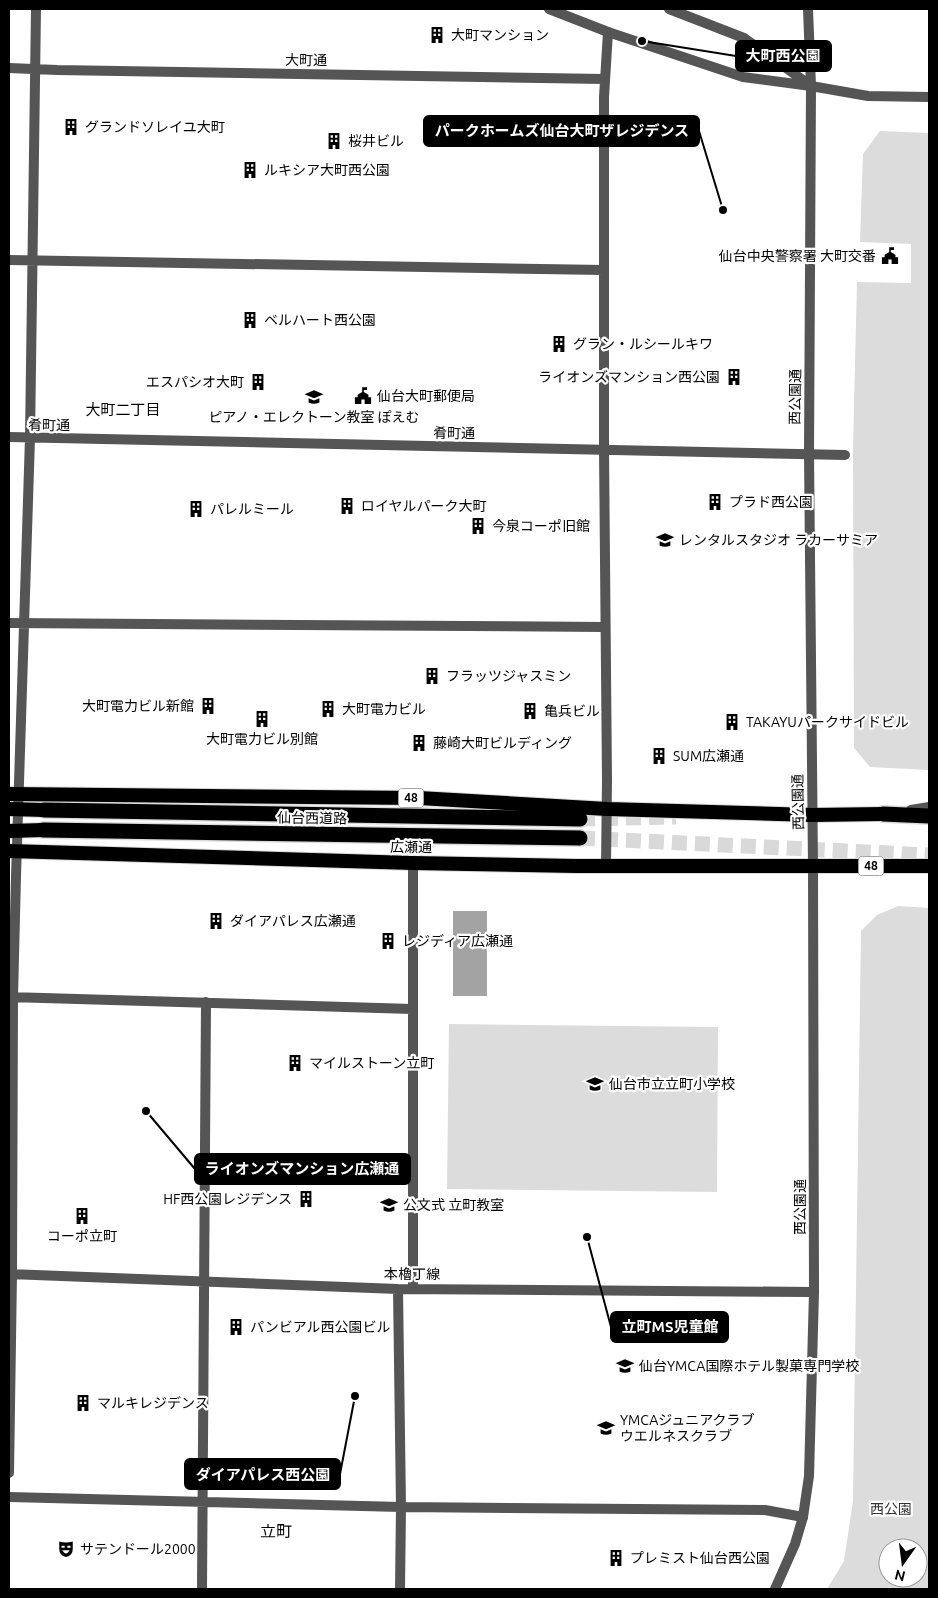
<svg xmlns="http://www.w3.org/2000/svg" width="938" height="1598" viewBox="0 0 938 1598" font-family="Ubuntu,'Noto Sans JP',sans-serif">
<style>
.green{fill:#dcdcdc;fill-rule:evenodd}
.water{fill:#a3a3a3}
.lines{fill:none;stroke-linecap:round;stroke-linejoin:round}
.motorway-tunnel{stroke:#d9d9d9;stroke-width:15;stroke-dasharray:15 8;stroke-linecap:butt}
.trunk-casing{stroke:#dbdbdb;stroke-width:16}
.motorway-casing{stroke:#dbdbdb;stroke-width:18}
.minor{stroke:#555;stroke-width:10}
.tertiary{stroke:#555;stroke-width:10}
.trunk{stroke:#000;stroke-width:14}
.motorway{stroke:#000;stroke-width:15}
.labels{text-anchor:middle;stroke-width:4.5;stroke-linejoin:round;paint-order:stroke}
.shield{fill:#fff;stroke:#4c4c4c;stroke-width:1}
.shield-label{font-size:12px;font-weight:bold;fill:#000}
.poi-label{font-size:14px;fill:#000;stroke:#fff;text-anchor:start}
.street-label{font-size:14px;fill:#000;stroke:#fff}
.park-label{font-size:14px;fill:#333;stroke:#fff}
.neighbourhood-label{font-size:15px;fill:#000;stroke:#fff}
.quarter-label{font-size:16px;fill:#000;stroke:#fff}
.leader{fill:none;stroke:#000;stroke-width:2}
.callout-dot{fill:#000;stroke:#fff;stroke-width:2}
.callout{fill:#000;stroke:#000;stroke-width:2}
.callout-label{font-size:15px;text-anchor:middle;font-weight:bold;fill:#fff}
</style>
<rect width="100%" height="100%" fill="#fff"/>
<path class="green" d="M 880,131 L 929,133 L 929,770 L 870,767 L 854,748 L 853,448 L 857,282 L 911,283 L 911,244 L 860,242 L 863,154 Z
M 898,906 L 929,908 L 929,1589 L 827,1589 L 844,1561 L 853,1501 L 861,931 L 877,915 ZM 888,1548 L 918,1548 L 918,1578 L 888,1578 Z
M 449,1024 L 718,1027 L 717,1192 L 447,1189 Z"/>
<path class="water" d="M 453,911 L 487,911 L 487,996 L 453,996 Z"/>
<g class="lines">
<path class="motorway-tunnel" d="M 580,819 L 676,817
M 580,838 L 929,855"/>
<g class="trunk-casing">
<path id="trunk" d="M 9,794 L 419,798 L 607,809 L 812,815 L 883,814
M 9,809 L 44,810
M 9,831 L 43,830
M 9,851 L 413,863 L 576,866 L 929,866"/>
</g>
<g class="motorway-casing">
<path id="motorway" d="M 44,810 L 580,819
M 883,814 L 929,816
M 43,830 L 580,838"/>
</g>
<path class="minor" d="M 9,68 L 57,70 L 604,79
M 9,260 L 604,270
M 9,437 L 845,455
M 9,623 L 605,627
M 606,866 L 607,780 L 604,449 L 604,97 L 608,32
M 9,997 L 412,1009
M 9,1274 L 398,1289 L 814,1292
M 413,1288 L 413,863
M 398,1289 L 401,1507 L 400,1589
M 9,1473 L 12,1274 L 13,997 L 16,876 L 30,438 L 36,9
M 9,1497 L 401,1507 L 765,1510 L 803,1517
M 202,1589 L 206,1002"/>
<path class="tertiary" d="M 549,9 L 608,32 L 743,77 L 811,86 L 868,96 L 929,97
M 669,9 L 744,38 L 810,85
M 911,810 L 929,807
M 775,1589 L 795,1544 L 803,1517 L 809,1476 L 814,1292 L 813,866 L 809,454 L 811,86 L 808,9"/>
<use href="#trunk" class="trunk"/>
<use href="#motorway" class="motorway"/>
</g>
<defs>
<g id="building-bare" transform="scale(1.35)"><path d="M-4-6H4V6H1V3H-1V6H-4ZM-2.5-4.3h1.7v1.8h-1.7ZM.8-4.3h1.7v1.8H.8ZM-2.5-1h1.7V.8h-1.7ZM.8-1h1.7V.8H.8Z" fill="#000" stroke="#fff" stroke-width="2.5" paint-order="stroke"/></g>
<g id="civic-bare" transform="scale(1.35)"><path d="M-.6-6.5H3V-4.5H.6V-3L4-1V1h2V6H-6V1h2V-1L-.6-3ZM-1.2 2.5V6h2.4V2.5Z" fill="#000" stroke="#fff" stroke-width="2.5" paint-order="stroke"/></g>
<g id="school-bare" transform="scale(1.35)"><path d="M0-5L7-2L0 1L-7-2ZM-4 1L0 2.5L4 1V4Q0 6-4 4Z" fill="#000" stroke="#fff" stroke-width="2.5" paint-order="stroke"/></g>
<g id="theatre-bare" transform="scale(1.35)"><path d="M-5-5.5Q0-4 5-5.5V0Q5 5 0 6Q-5 5-5 0ZM-3.3-2.5H-1v1.5H-3.3ZM1-2.5H3.3v1.5H1ZM-2.8 1Q0 5.5 2.8 1Z" fill="#000" stroke="#fff" stroke-width="2.5" paint-order="stroke"/></g>
</defs>
<g fill-rule="evenodd">
<use href="#building-bare" x="437" y="35"/>
<use href="#building-bare" x="71" y="127"/>
<use href="#building-bare" x="334" y="141"/>
<use href="#building-bare" x="250" y="170"/>
<use href="#civic-bare" x="890" y="256"/>
<use href="#building-bare" x="250" y="320"/>
<use href="#building-bare" x="559" y="344"/>
<use href="#building-bare" x="734" y="377"/>
<use href="#building-bare" x="258" y="382"/>
<use href="#civic-bare" x="363" y="396"/>
<use href="#school-bare" x="314" y="397"/>
<use href="#building-bare" x="715" y="502"/>
<use href="#building-bare" x="347" y="506"/>
<use href="#building-bare" x="196" y="509"/>
<use href="#building-bare" x="478" y="526"/>
<use href="#school-bare" x="665" y="540"/>
<use href="#building-bare" x="432" y="676"/>
<use href="#building-bare" x="208" y="706"/>
<use href="#building-bare" x="328" y="709"/>
<use href="#building-bare" x="530" y="711"/>
<use href="#building-bare" x="262" y="719"/>
<use href="#building-bare" x="732" y="722"/>
<use href="#building-bare" x="419" y="743"/>
<use href="#building-bare" x="659" y="756"/>
<use href="#building-bare" x="216" y="921"/>
<use href="#building-bare" x="388" y="941"/>
<use href="#building-bare" x="295" y="1063"/>
<use href="#school-bare" x="595" y="1084"/>
<use href="#building-bare" x="306" y="1199"/>
<use href="#school-bare" x="389" y="1205"/>
<use href="#building-bare" x="82" y="1216"/>
<use href="#building-bare" x="236" y="1327"/>
<use href="#school-bare" x="625" y="1366"/>
<use href="#building-bare" x="83" y="1403"/>
<use href="#school-bare" x="606" y="1428"/>
<use href="#theatre-bare" x="66" y="1549"/>
<use href="#building-bare" x="616" y="1558"/>
</g>
<g class="labels">
<g class="shield">
<rect x="398.5" y="788.5" width="25" height="19" rx="4"/>
<rect x="858.5" y="856.5" width="25" height="19" rx="4"/>
</g>
<g class="shield-label">
<text x="411" y="802">48</text>
<text x="871" y="870">48</text>
</g>
<g class="poi-label">
<text x="451" y="40">大町マンション</text>
<text x="85" y="132">グランドソレイユ大町</text>
<text x="348" y="146">桜井ビル</text>
<text x="264" y="175">ルキシア大町西公園</text>
<text x="876" y="261" text-anchor="end">仙台中央警察署 大町交番</text>
<text x="264" y="325">ベルハート西公園</text>
<text x="573" y="349">グラン・ルシールキワ</text>
<text x="720" y="382" text-anchor="end">ライオンズマンション西公園</text>
<text x="244" y="387" text-anchor="end">エスパシオ大町</text>
<text x="377" y="401">仙台大町郵便局</text>
<text x="314" y="422" text-anchor="middle">ピアノ・エレクトーン教室 ぽえむ</text>
<text x="729" y="507">プラド西公園</text>
<text x="361" y="511">ロイヤルパーク大町</text>
<text x="210" y="514">パレルミール</text>
<text x="492" y="531">今泉コーポ旧館</text>
<text x="679" y="545">レンタルスタジオ ラカーサミア</text>
<text x="446" y="681">フラッツジャスミン</text>
<text x="194" y="711" text-anchor="end">大町電力ビル新館</text>
<text x="342" y="714">大町電力ビル</text>
<text x="544" y="716">亀兵ビル</text>
<text x="746" y="727">TAKAYUパークサイドビル</text>
<text x="262" y="744" text-anchor="middle">大町電力ビル別館</text>
<text x="433" y="748">藤崎大町ビルディング</text>
<text x="673" y="761">SUM広瀬通</text>
<text x="230" y="926">ダイアパレス広瀬通</text>
<text x="402" y="946">レジディア広瀬通</text>
<text x="309" y="1068">マイルストーン立町</text>
<text x="609" y="1089">仙台市立立町小学校</text>
<text x="292" y="1204" text-anchor="end">HF西公園レジデンス</text>
<text x="403" y="1210">公文式 立町教室</text>
<text x="82" y="1241" text-anchor="middle">コーポ立町</text>
<text x="250" y="1332">パンビアル西公園ビル</text>
<text x="639" y="1371">仙台YMCA国際ホテル製菓専門学校</text>
<text x="97" y="1408">マルキレジデンス</text>
<text x="620" y="1425">YMCAジュニアクラブ<tspan x="620" dy="16">ウエルネスクラブ</tspan></text>
<text x="80" y="1554">サテンドール2000</text>
<text x="630" y="1563">プレミスト仙台西公園</text>
</g>
<g class="street-label">
<text transform="translate(306 60) rotate(1)" y="5">大町通</text>
<text transform="translate(795 397) rotate(-89)" y="5">西公園通</text>
<text transform="translate(49 425) rotate(1)" y="5">肴町通</text>
<text transform="translate(454 433) rotate(1)" y="5">肴町通</text>
<text transform="translate(798 802) rotate(-91)" y="5">西公園通</text>
<text transform="translate(312 818) rotate(1)" y="5">仙台西道路</text>
<text transform="translate(411 847) rotate(1)" y="5">広瀬通</text>
<text transform="translate(800 1207) rotate(-90)" y="5">西公園通</text>
<text x="412" y="1279">本櫓丁線</text>
</g>
<g class="park-label">
<text x="891" y="1514">西公園</text>
</g>
<g class="neighbourhood-label">
<text x="123" y="415">大町二丁目</text>
</g>
<g class="quarter-label">
<text x="276" y="1537">立町</text>
</g>
</g>
<path class="leader" d="M642 41L736 56M723 210L699 131M146 1111L195 1169M587 1237L611 1327M355 1396L340 1474"/>
<g class="callout-dot">
<circle cx="642" cy="41" r="5"/>
<circle cx="723" cy="210" r="5"/>
<circle cx="146" cy="1111" r="5"/>
<circle cx="587" cy="1237" r="5"/>
<circle cx="355" cy="1396" r="5"/>
</g>
<g class="callout">
<rect x="736" y="41" width="95" height="30" rx="5"/>
<rect x="424" y="116" width="275" height="30" rx="5"/>
<rect x="195" y="1154" width="215" height="30" rx="5"/>
<rect x="611" y="1312" width="117" height="30" rx="5"/>
<rect x="185" y="1459" width="155" height="30" rx="5"/>
</g>
<g class="callout-label">
<text x="783" y="61">大町西公園</text>
<text x="562" y="136">パークホームズ仙台大町ザレジデンス</text>
<text x="302" y="1174">ライオンズマンション広瀬通</text>
<text x="670" y="1332">立町MS児童館</text>
<text x="263" y="1480">ダイアパレス西公園</text>
</g>
<rect width="938" height="1598" fill="none" stroke="#000000" stroke-width="20"/>
<g transform="translate(903 1563) rotate(194)"><circle r="24" fill="#ffffff" stroke="#999999"/>
<path d="M0-4L9 19L0 12L-9 19Z" fill="#000000"/>
<text y="-8" font-size="14" font-weight="bold" text-anchor="middle" fill="#000000">N</text>
</g>
</svg>
